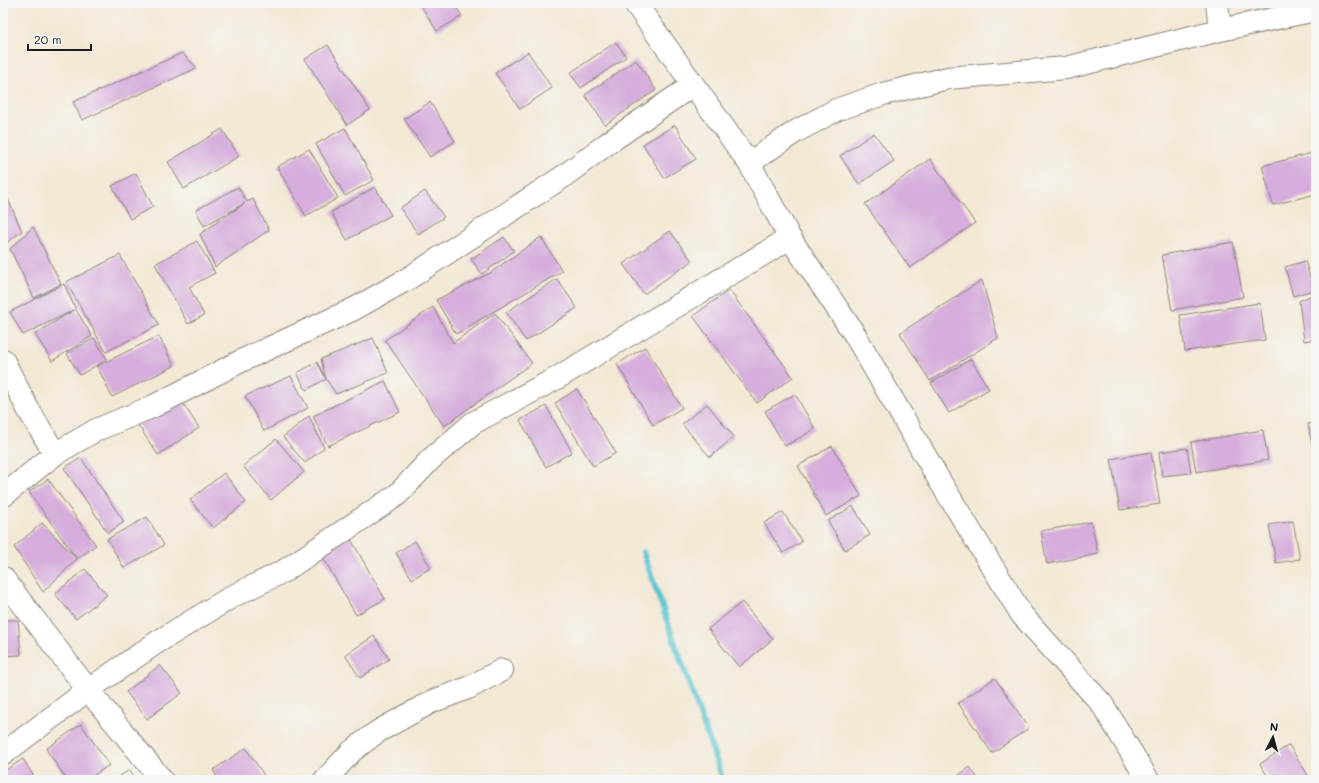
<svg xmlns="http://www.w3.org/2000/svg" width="1319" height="783" viewBox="0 0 1319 783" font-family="Mali,sans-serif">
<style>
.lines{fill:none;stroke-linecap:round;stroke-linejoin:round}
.stream{stroke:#56c2d0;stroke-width:6}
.building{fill:#d6addc}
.street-casing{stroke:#888278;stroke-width:24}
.street{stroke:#fff;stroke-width:22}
</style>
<rect width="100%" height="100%" fill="#f6f6f2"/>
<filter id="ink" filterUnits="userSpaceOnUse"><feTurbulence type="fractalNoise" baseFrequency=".025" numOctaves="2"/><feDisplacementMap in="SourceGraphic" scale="8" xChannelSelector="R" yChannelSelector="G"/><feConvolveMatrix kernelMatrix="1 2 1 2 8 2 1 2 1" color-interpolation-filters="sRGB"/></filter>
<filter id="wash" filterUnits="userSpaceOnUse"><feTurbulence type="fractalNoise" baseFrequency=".012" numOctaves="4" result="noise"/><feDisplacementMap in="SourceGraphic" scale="16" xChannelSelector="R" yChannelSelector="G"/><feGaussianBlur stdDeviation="0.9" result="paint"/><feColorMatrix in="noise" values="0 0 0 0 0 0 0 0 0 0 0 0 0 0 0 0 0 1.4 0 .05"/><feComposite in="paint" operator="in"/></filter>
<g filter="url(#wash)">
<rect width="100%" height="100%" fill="#f3e8d4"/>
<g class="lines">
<path class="stream" d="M 643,552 L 723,780"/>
</g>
<g id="blocks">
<path class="building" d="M 419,3 L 453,3 L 462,16 L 437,31 Z
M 616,42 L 626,57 L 581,88 L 570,73 Z
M 328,45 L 370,110 L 347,125 L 305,59 Z
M 528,52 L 552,88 L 520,109 L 495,73 Z
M 182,53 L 197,68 L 82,120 L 73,102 Z
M 636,60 L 656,90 L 605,125 L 585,95 Z
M 430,102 L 455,141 L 430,157 L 404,119 Z
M 675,125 L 696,159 L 664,178 L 643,144 Z
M 345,128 L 374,180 L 345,196 L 316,144 Z
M 222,129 L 239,156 L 184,189 L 168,162 Z
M 874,133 L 894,161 L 859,184 L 840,156 Z
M 309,149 L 338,198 L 306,216 L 277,167 Z
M 1316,152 L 1316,194 L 1273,205 L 1262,166 Z
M 930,159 L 975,223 L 910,268 L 865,204 Z
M 136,173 L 153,207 L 130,219 L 112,186 Z
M 238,187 L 247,202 L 253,199 L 269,230 L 215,267 L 200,234 L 245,203 L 204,226 L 196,210 Z
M 375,187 L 391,215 L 347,240 L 331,212 Z
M 3,188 L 22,231 L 3,246 Z
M 425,191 L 444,217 L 418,234 L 400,208 Z
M 33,227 L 61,284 L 34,298 L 10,249 Z
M 670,231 L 692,261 L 644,294 L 623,264 Z
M 504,237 L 514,251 L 482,274 L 471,259 Z
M 541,237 L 562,271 L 456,334 L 436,300 L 490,273 Z
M 197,241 L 215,273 L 189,287 L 204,315 L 188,324 L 155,264 Z
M 1233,242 L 1243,297 L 1172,310 L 1162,255 Z
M 120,255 L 159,325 L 106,352 L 66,282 Z
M 1305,261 L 1314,290 L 1293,296 L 1285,267 Z
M 557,279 L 577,308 L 526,341 L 506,312 Z
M 982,280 L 998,338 L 930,381 L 900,333 Z
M 64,284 L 76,310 L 92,336 L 52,361 L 35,334 L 74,310 L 23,335 L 10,312 Z
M 729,290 L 793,377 L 757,403 L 693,316 Z
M 1316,293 L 1316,339 L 1304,341 L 1299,301 Z
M 1260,303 L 1265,340 L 1185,351 L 1180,315 Z
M 433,307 L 453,343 L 495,313 L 532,363 L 444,426 L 385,340 Z
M 159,336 L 174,366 L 112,397 L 97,366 Z
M 94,338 L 107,359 L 80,375 L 67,354 Z
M 373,338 L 388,373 L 336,394 L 326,379 L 321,359 Z
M 645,347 L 682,408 L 653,425 L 617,364 Z
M 971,359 L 989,389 L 949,413 L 931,383 Z
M 317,362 L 326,379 L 306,390 L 297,373 Z
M 291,376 L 308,408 L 264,431 L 245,396 Z
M 385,381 L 400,412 L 328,446 L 313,416 Z
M 577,389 L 616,453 L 593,466 L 555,403 Z
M 795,394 L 815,429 L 785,446 L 765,411 Z
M 180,399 L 199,428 L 158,455 L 138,425 Z
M 707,404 L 734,437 L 710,457 L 682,424 Z
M 546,406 L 572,452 L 546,467 L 520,420 Z
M 309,416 L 324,448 L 305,463 L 283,437 Z
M 1316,422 L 1316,455 L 1314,456 L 1308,424 Z
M 1263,430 L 1268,460 L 1196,472 L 1191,442 Z
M 276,439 L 304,472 L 271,500 L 243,466 Z
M 832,446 L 861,496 L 826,516 L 798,466 Z
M 1187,448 L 1191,473 L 1162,476 L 1159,452 Z
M 1151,452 L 1160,504 L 1120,510 L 1111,459 Z
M 81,458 L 124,522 L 108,533 L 64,468 Z
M 224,473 L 246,502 L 213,528 L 190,500 Z
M 48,479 L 96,545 L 77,559 L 43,592 L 14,547 L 42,523 L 77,559 L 29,492 Z
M 853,506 L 870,535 L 845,550 L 828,521 Z
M 783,512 L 802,542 L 783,553 L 764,523 Z
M 147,517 L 164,545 L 124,568 L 107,539 Z
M 1293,521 L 1300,559 L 1276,563 L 1269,525 Z
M 1091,522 L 1098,554 L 1047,564 L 1041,531 Z
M 349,536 L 385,599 L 356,615 L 320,552 Z
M 415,541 L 431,568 L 412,579 L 396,553 Z
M 85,569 L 107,595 L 76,619 L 55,594 Z
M 742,602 L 773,639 L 739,667 L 708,629 Z
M 3,620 L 18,620 L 21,655 L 3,656 Z
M 374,636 L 389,659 L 360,678 L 345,655 Z
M 160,665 L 182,693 L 147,719 L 126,692 Z
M 995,678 L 1029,728 L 992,753 L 958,703 Z
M 81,724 L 109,765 L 87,780 L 67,780 L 46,749 Z
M 1289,745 L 1311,780 L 1270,780 L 1260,764 Z
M 246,748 L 267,780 L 219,780 L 213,770 Z
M 23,759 L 36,780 L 3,780 L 3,772 Z
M 970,767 L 979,780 L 952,780 Z
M 130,770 L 136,780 L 113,780 Z"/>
</g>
</g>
<g filter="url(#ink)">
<use href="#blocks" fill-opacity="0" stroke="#888278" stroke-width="1"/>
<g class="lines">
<g class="street-casing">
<path id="street" d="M 635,3 L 749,163 L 790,238 L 855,335 L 941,483 L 1022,615 L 1102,704 L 1148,780
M 1217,3 L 1220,30
M 749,163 L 795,132 L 836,110 L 883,94 L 948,78 L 1066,68 L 1220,30 L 1316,10
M 3,360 L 28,409 L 55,454
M 3,496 L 55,454 L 96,430 L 154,406 L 243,360 L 354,309 L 406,280 L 564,176 L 608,143 L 693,85
M 3,578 L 88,690 L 162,780
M 3,754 L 88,690 L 156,643 L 233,596 L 284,571 L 397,495 L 431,459 L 473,423 L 557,378 L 790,238
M 325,780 L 352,751 L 377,732 L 431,702 L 468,688 L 502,670"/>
</g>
<use href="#street" class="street"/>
</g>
</g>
<rect width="1319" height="783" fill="none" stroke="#f6f6f2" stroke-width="16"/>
<g transform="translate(1273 737) rotate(6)" stroke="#f6f6f2" stroke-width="3" paint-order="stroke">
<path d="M0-3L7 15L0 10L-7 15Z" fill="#1c1c1c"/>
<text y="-6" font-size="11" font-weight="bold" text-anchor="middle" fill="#1c1c1c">N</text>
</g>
<path d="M28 44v6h63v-6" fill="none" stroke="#1c1c1c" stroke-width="2"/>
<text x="34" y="44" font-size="12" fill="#1c1c1c" stroke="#f6f6f2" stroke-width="3" paint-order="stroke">20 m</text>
</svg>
